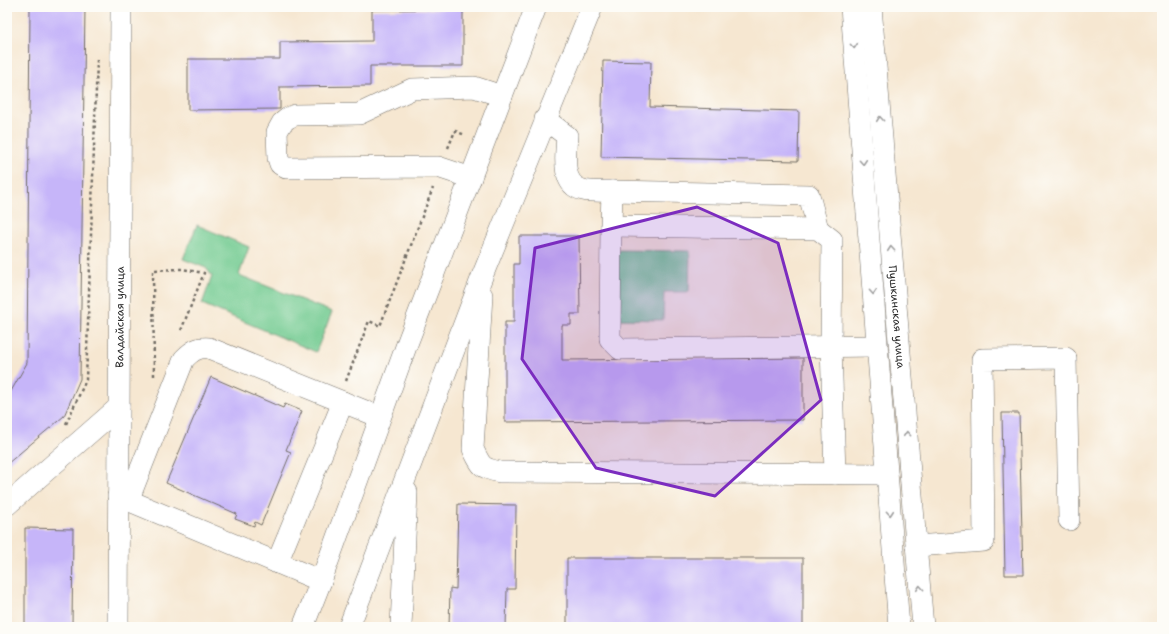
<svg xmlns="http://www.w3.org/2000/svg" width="1169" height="634" viewBox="0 0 1169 634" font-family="'Shantell Sans',sans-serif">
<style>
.green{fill:#71ca90;stroke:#4e7a5e}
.building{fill:#c6b5f9}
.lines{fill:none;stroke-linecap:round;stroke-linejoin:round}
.minor-casing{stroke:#726d65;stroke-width:22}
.path{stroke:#726d65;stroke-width:2.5;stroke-dasharray:3 3;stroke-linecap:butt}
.minor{stroke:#fff;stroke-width:21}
.oneway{stroke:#a0a0a0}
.marked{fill:#7b2cbf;fill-opacity:0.2;stroke:#7b2cbf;stroke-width:3;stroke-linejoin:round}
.labels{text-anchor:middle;stroke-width:3;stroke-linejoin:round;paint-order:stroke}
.street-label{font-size:11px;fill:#2b2b2b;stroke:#fdfcf7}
</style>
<rect width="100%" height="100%" fill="#fdfcf7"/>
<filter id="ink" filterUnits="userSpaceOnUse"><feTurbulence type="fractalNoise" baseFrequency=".025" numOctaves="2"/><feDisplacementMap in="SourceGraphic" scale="8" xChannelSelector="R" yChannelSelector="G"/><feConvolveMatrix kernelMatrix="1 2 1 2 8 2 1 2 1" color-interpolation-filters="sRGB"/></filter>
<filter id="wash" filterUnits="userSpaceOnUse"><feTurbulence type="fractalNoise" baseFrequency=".012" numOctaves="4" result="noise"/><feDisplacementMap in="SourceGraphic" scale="16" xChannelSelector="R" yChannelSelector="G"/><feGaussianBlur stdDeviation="0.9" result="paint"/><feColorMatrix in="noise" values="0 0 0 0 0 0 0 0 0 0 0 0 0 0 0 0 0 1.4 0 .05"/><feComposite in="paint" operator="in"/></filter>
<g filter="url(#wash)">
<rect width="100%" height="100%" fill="#f6e7d1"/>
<path class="green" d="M 197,225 L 249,247 L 239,275 L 332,312 L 316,352 L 202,304 L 212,276 L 206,268 L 183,259 Z
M 616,250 L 690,251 L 689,292 L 664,292 L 663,320 L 615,319 Z"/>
<g id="blocks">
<path class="building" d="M 30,7 L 85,7 L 80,379 L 64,416 L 7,464 L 7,396 L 10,393 L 27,363 Z
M 463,9 L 463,66 L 370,66 L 370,86 L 280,87 L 280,109 L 188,110 L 188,59 L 280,59 L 280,42 L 372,41 L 372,10 Z
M 603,61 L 651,62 L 650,107 L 799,111 L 798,161 L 601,157 Z
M 519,236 L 579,236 L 580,314 L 571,314 L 571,325 L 562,325 L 562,360 L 803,358 L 803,420 L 505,422 L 505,322 L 514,322 L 514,264 L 519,264 Z
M 211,377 L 283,408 L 285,404 L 302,411 L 286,450 L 291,452 L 261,525 L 255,522 L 254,526 L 235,519 L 237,514 L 166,483 Z
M 1002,413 L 1019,413 L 1023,575 L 1005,575 Z
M 458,504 L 516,505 L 515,589 L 507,589 L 506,627 L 449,627 L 450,588 L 456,589 Z
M 25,528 L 73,529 L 72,627 L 25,627 Z
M 567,558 L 803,558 L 803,627 L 567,627 Z"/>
</g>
</g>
<g filter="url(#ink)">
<use href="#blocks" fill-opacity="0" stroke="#726d65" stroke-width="1"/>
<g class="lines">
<g class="minor-casing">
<g id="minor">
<path d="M 851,7 L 899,627"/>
<path id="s1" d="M 871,7 L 923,627"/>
<path d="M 545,119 L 567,136 C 566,153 560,185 583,190 C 592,192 603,191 612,191 L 611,226 L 818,229 L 832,240 L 831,346 L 835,474"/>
<path d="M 471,178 L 438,167 L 286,168 L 280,164 L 278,158 L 277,132 L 282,123 L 288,118 L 295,115 L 359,114 L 412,89 L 474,87 L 502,96"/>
<path d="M 612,191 L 809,195 L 818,229"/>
<path d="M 611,226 L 610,339 L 620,349 L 877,346"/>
<path d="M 482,295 L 473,449 C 481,466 481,468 500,472 L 887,474"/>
<path d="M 118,496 L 321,581"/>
<path d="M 128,501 L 184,359 C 192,351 197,347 209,348 L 380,417"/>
<path d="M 7,505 L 119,407"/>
<path d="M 916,546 L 984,541 L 982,359 L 1066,358 L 1069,520"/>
<path d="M 277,563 L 343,402"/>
<path id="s2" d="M 118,627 L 121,7"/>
<path d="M 303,627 L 321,581 L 407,344 L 536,7"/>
<path d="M 349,627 L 483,274 L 592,7"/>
<path d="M 401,627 L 407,492"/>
</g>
</g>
<path class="path" d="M 448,148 L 455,131 L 465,135
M 154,376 L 153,270 L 182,269 L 204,273 L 180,333
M 346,381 L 369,321 L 380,326 L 433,188
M 66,424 L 86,380 L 97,60"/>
<use href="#minor" class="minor"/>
</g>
<defs><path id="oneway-chevron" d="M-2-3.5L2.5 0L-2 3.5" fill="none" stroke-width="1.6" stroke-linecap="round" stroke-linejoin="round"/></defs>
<g class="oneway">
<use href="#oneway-chevron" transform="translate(854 46) rotate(85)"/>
<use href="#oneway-chevron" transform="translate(880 119) rotate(-95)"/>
<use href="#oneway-chevron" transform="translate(863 162) rotate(86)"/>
<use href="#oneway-chevron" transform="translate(891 249) rotate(-95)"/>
<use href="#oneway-chevron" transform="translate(873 292) rotate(86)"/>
<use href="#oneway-chevron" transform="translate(907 434) rotate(-95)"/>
<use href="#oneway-chevron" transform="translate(890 513) rotate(85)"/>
<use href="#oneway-chevron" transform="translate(920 588) rotate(-95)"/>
</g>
</g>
<path class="marked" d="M 697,207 L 778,243 L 821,400 L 715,496 L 596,468 L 522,359 L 535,248 Z"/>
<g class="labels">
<g class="street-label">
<text dy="4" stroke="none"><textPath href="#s2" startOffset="310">Валдайская улица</textPath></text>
<text dy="4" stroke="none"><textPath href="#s1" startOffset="311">Пушкинская улица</textPath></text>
</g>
</g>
<rect width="1169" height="634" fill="none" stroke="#fdfcf7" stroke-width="24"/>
</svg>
